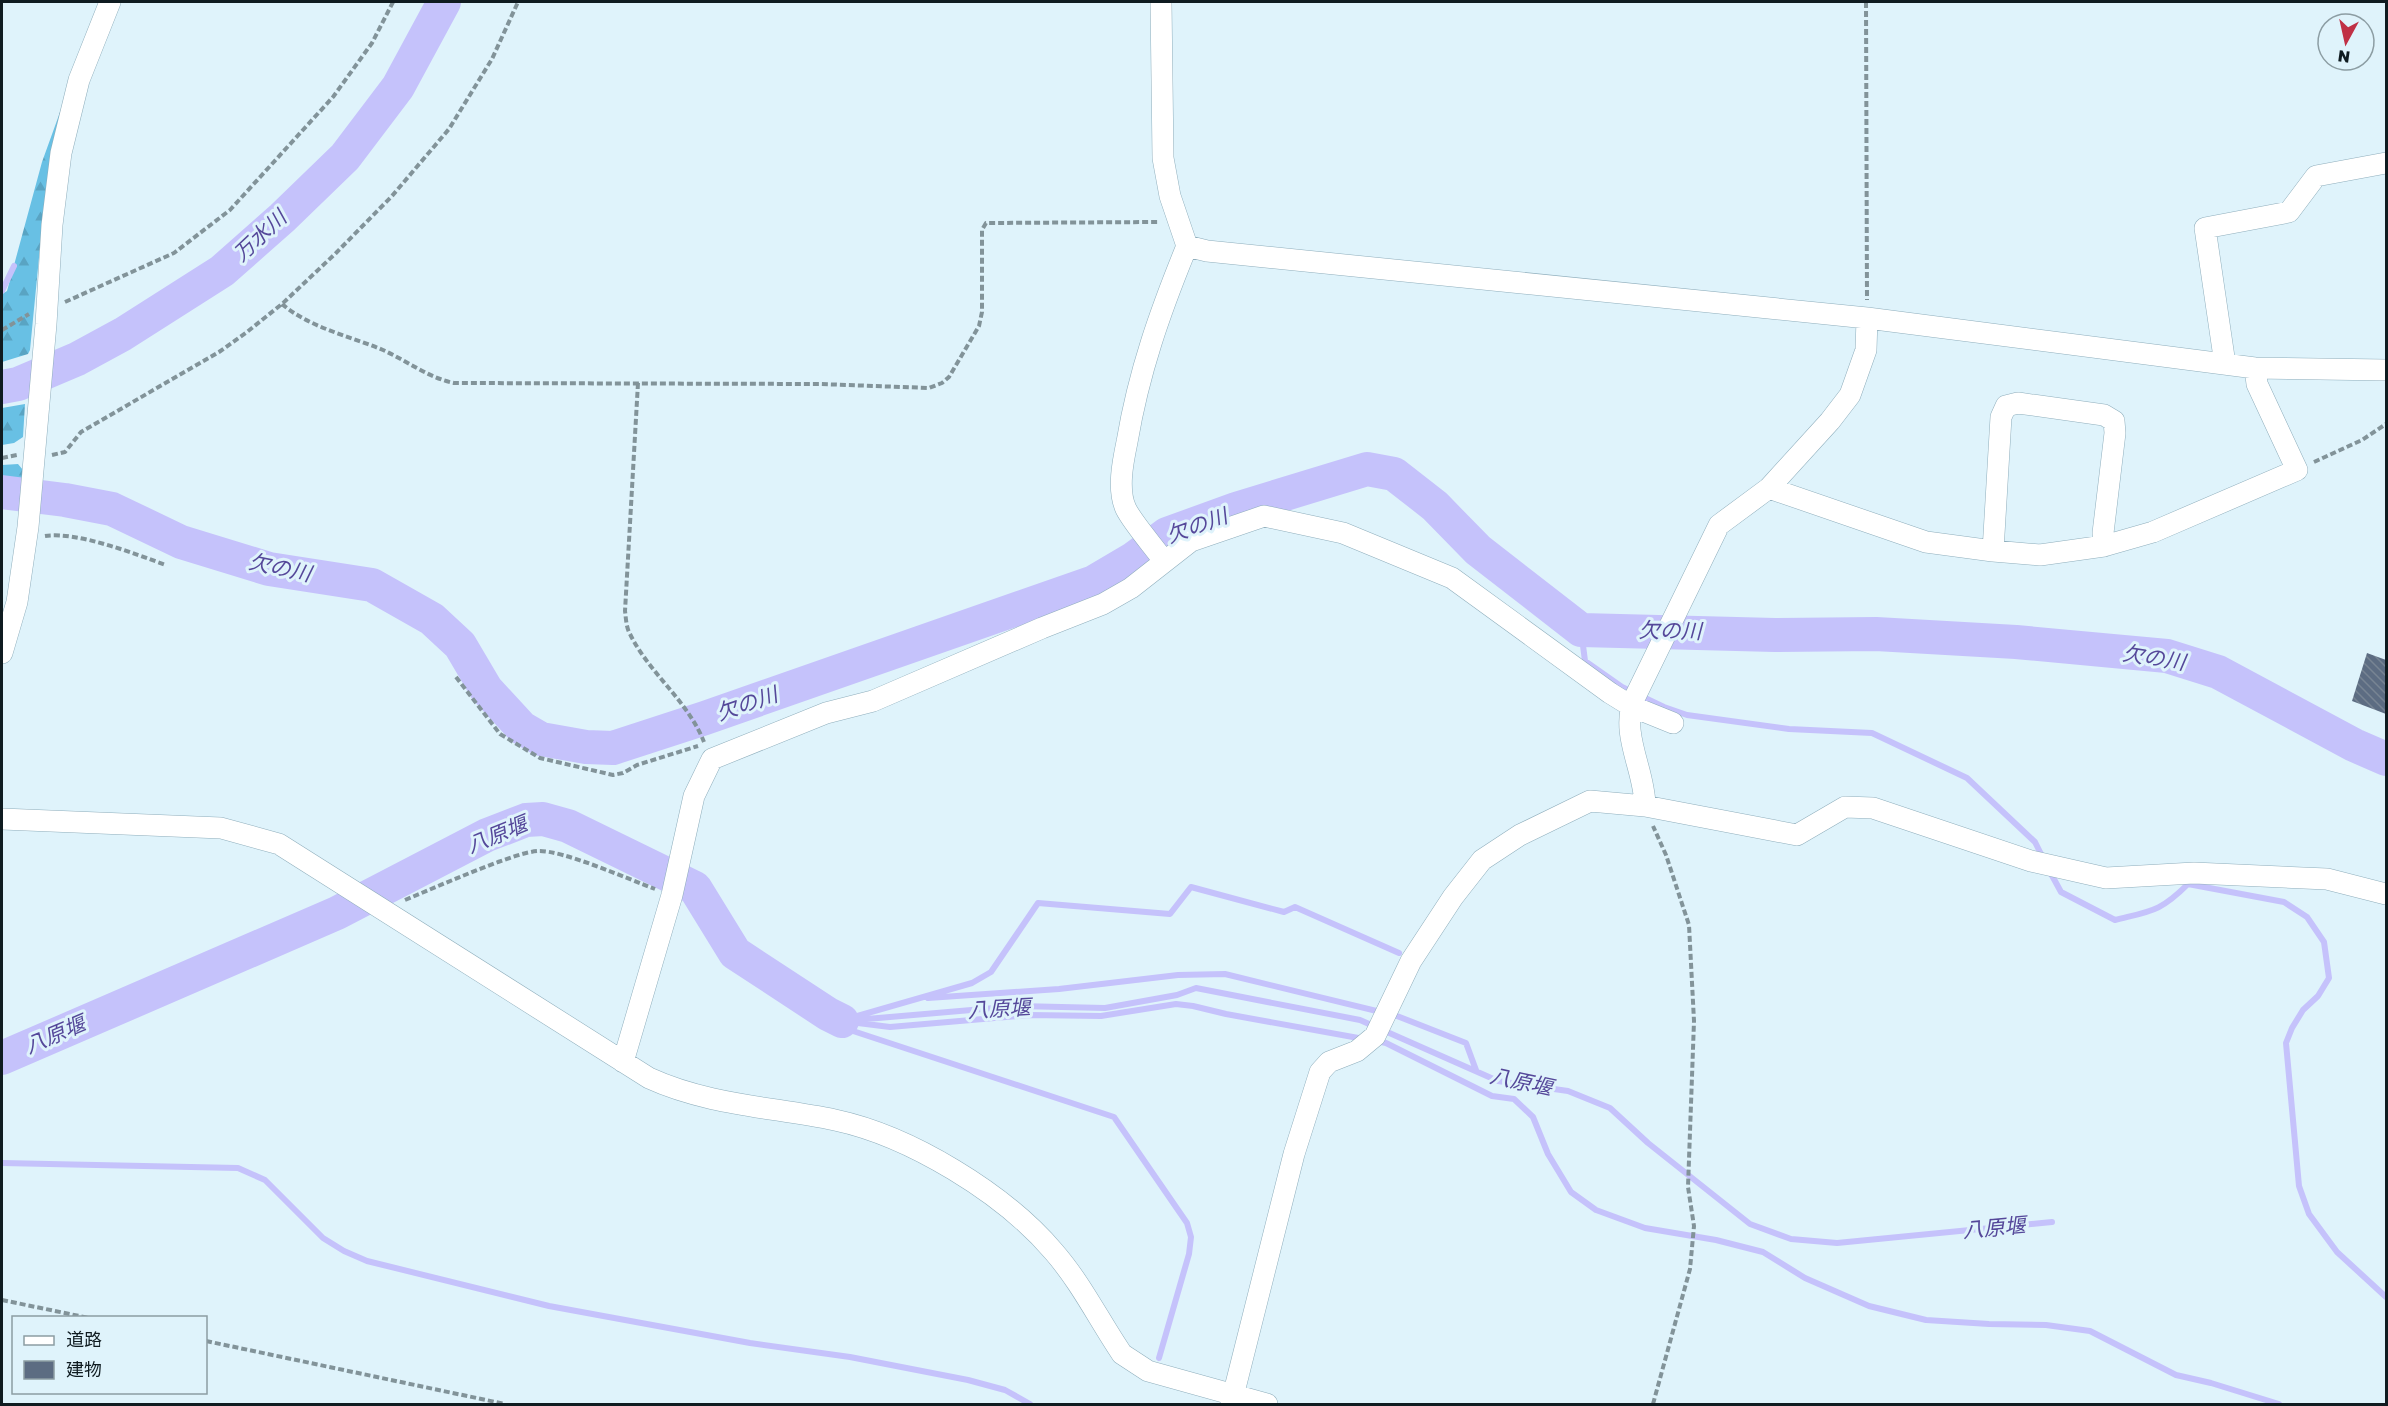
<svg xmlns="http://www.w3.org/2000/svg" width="2388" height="1406" viewBox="0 0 2388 1406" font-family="'Golos Text','Noto Sans JP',sans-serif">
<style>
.forest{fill:url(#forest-firs)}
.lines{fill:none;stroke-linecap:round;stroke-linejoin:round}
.stream{stroke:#c5c2fb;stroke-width:6}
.river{stroke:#c5c2fb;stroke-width:34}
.building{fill:url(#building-back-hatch)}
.minor-casing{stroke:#8faebc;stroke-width:22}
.path{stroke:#829399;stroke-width:4;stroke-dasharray:6 3;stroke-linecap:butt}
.minor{stroke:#fff;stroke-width:21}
.labels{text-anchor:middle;stroke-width:6;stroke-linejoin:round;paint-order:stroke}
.water-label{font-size:21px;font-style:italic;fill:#55489a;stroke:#dff3fb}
</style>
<defs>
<pattern id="forest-firs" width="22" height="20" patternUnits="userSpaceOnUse" patternTransform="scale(1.5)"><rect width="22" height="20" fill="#68c0e4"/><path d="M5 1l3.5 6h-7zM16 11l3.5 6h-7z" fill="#59a4c3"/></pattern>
<pattern id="building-back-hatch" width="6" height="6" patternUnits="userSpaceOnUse" patternTransform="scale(1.5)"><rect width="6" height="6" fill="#5c6c82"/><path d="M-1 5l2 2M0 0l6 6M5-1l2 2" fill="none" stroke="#778493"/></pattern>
</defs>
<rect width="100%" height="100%" fill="#dff3fb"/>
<path class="forest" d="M 64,101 L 42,227 L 30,350 L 28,354 L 2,362 L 2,294 L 7,291 L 42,162 Z
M 25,404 L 23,437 L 14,443 L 2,445 L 2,408 Z
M 18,464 L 23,470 L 21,484 L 2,483 L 2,465 Z"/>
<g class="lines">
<path class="stream" d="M 2,291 L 14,266
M 1581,630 L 1585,661 L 1622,687 L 1664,707 L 1687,715 L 1789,729 L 1872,733 L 1967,778 L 2035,842 L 2043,858
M 2049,870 L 2061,892 L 2115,920 C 2151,911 2160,912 2188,884 L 2284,902 L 2307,917 L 2324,942 L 2329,978 L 2318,996 L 2303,1010 L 2292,1028 L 2286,1043 L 2299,1186 L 2309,1214 L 2337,1252 L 2386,1297
M 928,998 L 1059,989 L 1178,975 L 1225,974 L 1397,1016 L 1466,1043 L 1476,1070
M 854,1017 L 972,983 L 991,972 L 1038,903 L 1170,914 L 1191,887 L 1284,912 L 1295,907 L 1399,953
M 855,1020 L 1018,1006 L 1105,1008 L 1177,995 L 1196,988 L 1360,1020 L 1498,1081 L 1568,1091 L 1610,1108 L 1648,1143 L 1750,1224 L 1791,1239 L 1837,1243 L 2052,1222
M 842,1021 L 890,1027 L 1029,1015 L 1101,1016 L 1176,1004 L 1193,1006 L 1226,1014 L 1364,1039
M 843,1021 L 853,1031 L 1114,1117 L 1187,1223 L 1191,1237 L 1189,1254 L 1159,1358
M 1377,1041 L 1386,1043 L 1492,1096 L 1514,1099 L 1533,1117 L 1548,1154 L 1571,1192 L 1596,1210 L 1645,1228 L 1716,1240 L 1763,1252 L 1805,1278 L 1869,1306 L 1926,1320 L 1989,1324 L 2046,1325 L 2090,1331 L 2176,1375 L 2211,1383 L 2279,1404
M 2,1163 L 238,1168 L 265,1180 L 323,1238 L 344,1251 L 367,1261 L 549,1306 L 750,1343 L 850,1357 L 968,1380 L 1005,1390 L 1030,1404"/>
<path class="river" d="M 2,387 L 18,384 L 77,359 L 123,334 L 222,271 L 282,218 L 345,157 L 398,87 L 444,2
M 2,492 L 65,500 L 112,509 L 181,542 L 269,569 L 372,585 L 432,619 L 460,645 L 486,689 L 522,728 L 541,739 L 586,747 L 613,748 L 705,718 L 1094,582 L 1133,559 L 1167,534 L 1236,509 L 1367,469 L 1394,474 L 1435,506 L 1478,550 L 1581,630 L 1775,635 L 1876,634 L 2016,642 L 2167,656 L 2218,672 L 2354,745 L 2386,759
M 2,1058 L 337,913 L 487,835 L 526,820 L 543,819 L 568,826 L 695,888 L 735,953 L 828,1014 L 842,1021"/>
</g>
<path class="building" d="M 2367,653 L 2386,660 L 2386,714 L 2352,701 Z"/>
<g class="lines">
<g class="minor-casing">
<path id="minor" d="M 1161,2 L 1163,158 L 1170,196 L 1187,246 C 1160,312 1139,371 1127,442 C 1123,461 1117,490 1126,509 C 1133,523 1154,547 1164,561
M 1187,246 L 1207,251 L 1867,318 L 2255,368 L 2386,370
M 2225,364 L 2205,228 L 2289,212 L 2316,176 L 2386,163
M 1769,488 L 1926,542 L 1993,551 L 2040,555 L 2104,546 L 2153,532 L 2297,470 L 2257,384 L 2255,368
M 1993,551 L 2001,417 L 2006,406 L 2018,403 L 2104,415 L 2114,421 L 2115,433 L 2103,533 L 2104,546
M 2,653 L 17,602 L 28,527 L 46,324 L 52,225 L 61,153 L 79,80 L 110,2
M 1645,806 C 1645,770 1620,735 1634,699 L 1719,525 L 1769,488 L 1830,421 L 1850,395 L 1866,350 L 1867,318
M 2,819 L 221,828 L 279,844 L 649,1078 C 708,1105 772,1107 835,1120 C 910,1136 1004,1193 1054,1252 C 1081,1283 1099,1320 1122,1354 L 1148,1371 L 1267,1404
M 623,1062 L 672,895 L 694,796 L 712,759 L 826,713 L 873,701 L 1042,628 L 1103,604 L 1131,588 L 1191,541 L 1264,516 L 1343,533 L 1452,578 L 1610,693 L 1631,706 L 1673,723
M 1231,1404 L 1294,1154 L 1320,1072 L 1329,1062 L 1357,1051 L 1375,1036 L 1411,961 L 1453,897 L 1482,860 L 1520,835 L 1590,801 L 1645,806 L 1797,835 L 1845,807 L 1873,808 L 2031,861 L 2106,878 L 2194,873 L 2327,879 L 2386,894"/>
</g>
<path class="path" d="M 1866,2 L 1867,300
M 65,302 L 174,253 L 230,210 L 333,97 L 372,43 L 393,2
M 282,304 C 310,328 350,336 383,350 C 407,361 429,378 454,383 L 820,384 L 929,388 L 942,383 L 949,377 L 979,326 L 982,312 L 982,230 L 986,223 L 1159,222
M 2,330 L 29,314
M 638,383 L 625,611 C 626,618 626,627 630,634 C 649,673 688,701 704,742
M 52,455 L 65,452 L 81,432 L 219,352 L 247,332 L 282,304 L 336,253 L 392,196 L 449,129 L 492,59 L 518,2
M 2,458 L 17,455
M 2314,462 L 2362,440 L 2386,424
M 45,536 C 77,531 135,554 166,565
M 456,677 L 500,734 L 540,758 L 613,775 L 623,773 L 637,765 L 698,746
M 405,900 C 436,887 466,874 498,862 C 510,858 525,852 538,851 C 563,850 628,879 655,889
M 2,1300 L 89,1318
M 206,1341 L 505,1404
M 1653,1404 L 1690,1269 L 1694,1226 L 1688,1187 L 1694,1021 L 1689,925 L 1666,855 L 1653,826"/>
<use href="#minor" class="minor"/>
</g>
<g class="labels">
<g class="water-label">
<text transform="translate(260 236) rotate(-43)" y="7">万水川</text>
<text transform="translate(1197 526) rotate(-20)" y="7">欠の川</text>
<text transform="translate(280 568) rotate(12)" y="7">欠の川</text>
<text transform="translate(1670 631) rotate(1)" y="7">欠の川</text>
<text transform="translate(2154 658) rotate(9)" y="7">欠の川</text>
<text transform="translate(747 704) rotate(-19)" y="7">欠の川</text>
<text transform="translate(497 835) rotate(-22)" y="7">八原堰</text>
<text transform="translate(999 1009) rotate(-3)" y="7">八原堰</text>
<text transform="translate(55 1035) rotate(-23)" y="7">八原堰</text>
<text transform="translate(1521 1082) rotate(12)" y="7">八原堰</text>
<text transform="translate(1994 1228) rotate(-5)" y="7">八原堰</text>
</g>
</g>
<rect width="2388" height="1406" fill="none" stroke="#0f1b20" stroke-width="6"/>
<rect x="12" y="1316" width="195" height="78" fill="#dff3fb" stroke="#8c9da3" stroke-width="1.5"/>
<rect x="24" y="1336" width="30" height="9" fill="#ffffff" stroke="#8c9da3" stroke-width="1.5"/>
<text x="66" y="1346" font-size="18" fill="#0f1b20">道路</text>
<rect x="24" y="1361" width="30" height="18" fill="#5c6c82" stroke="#8c9da3" stroke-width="1.5"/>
<text x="66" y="1376" font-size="18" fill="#0f1b20">建物</text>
<g transform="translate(2346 42) rotate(188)"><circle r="28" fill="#dff3fb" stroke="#8c9da3" stroke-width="1.5"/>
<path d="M0-4.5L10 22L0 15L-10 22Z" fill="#c03045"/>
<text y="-9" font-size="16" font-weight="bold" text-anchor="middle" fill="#0f1b20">N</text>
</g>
</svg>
